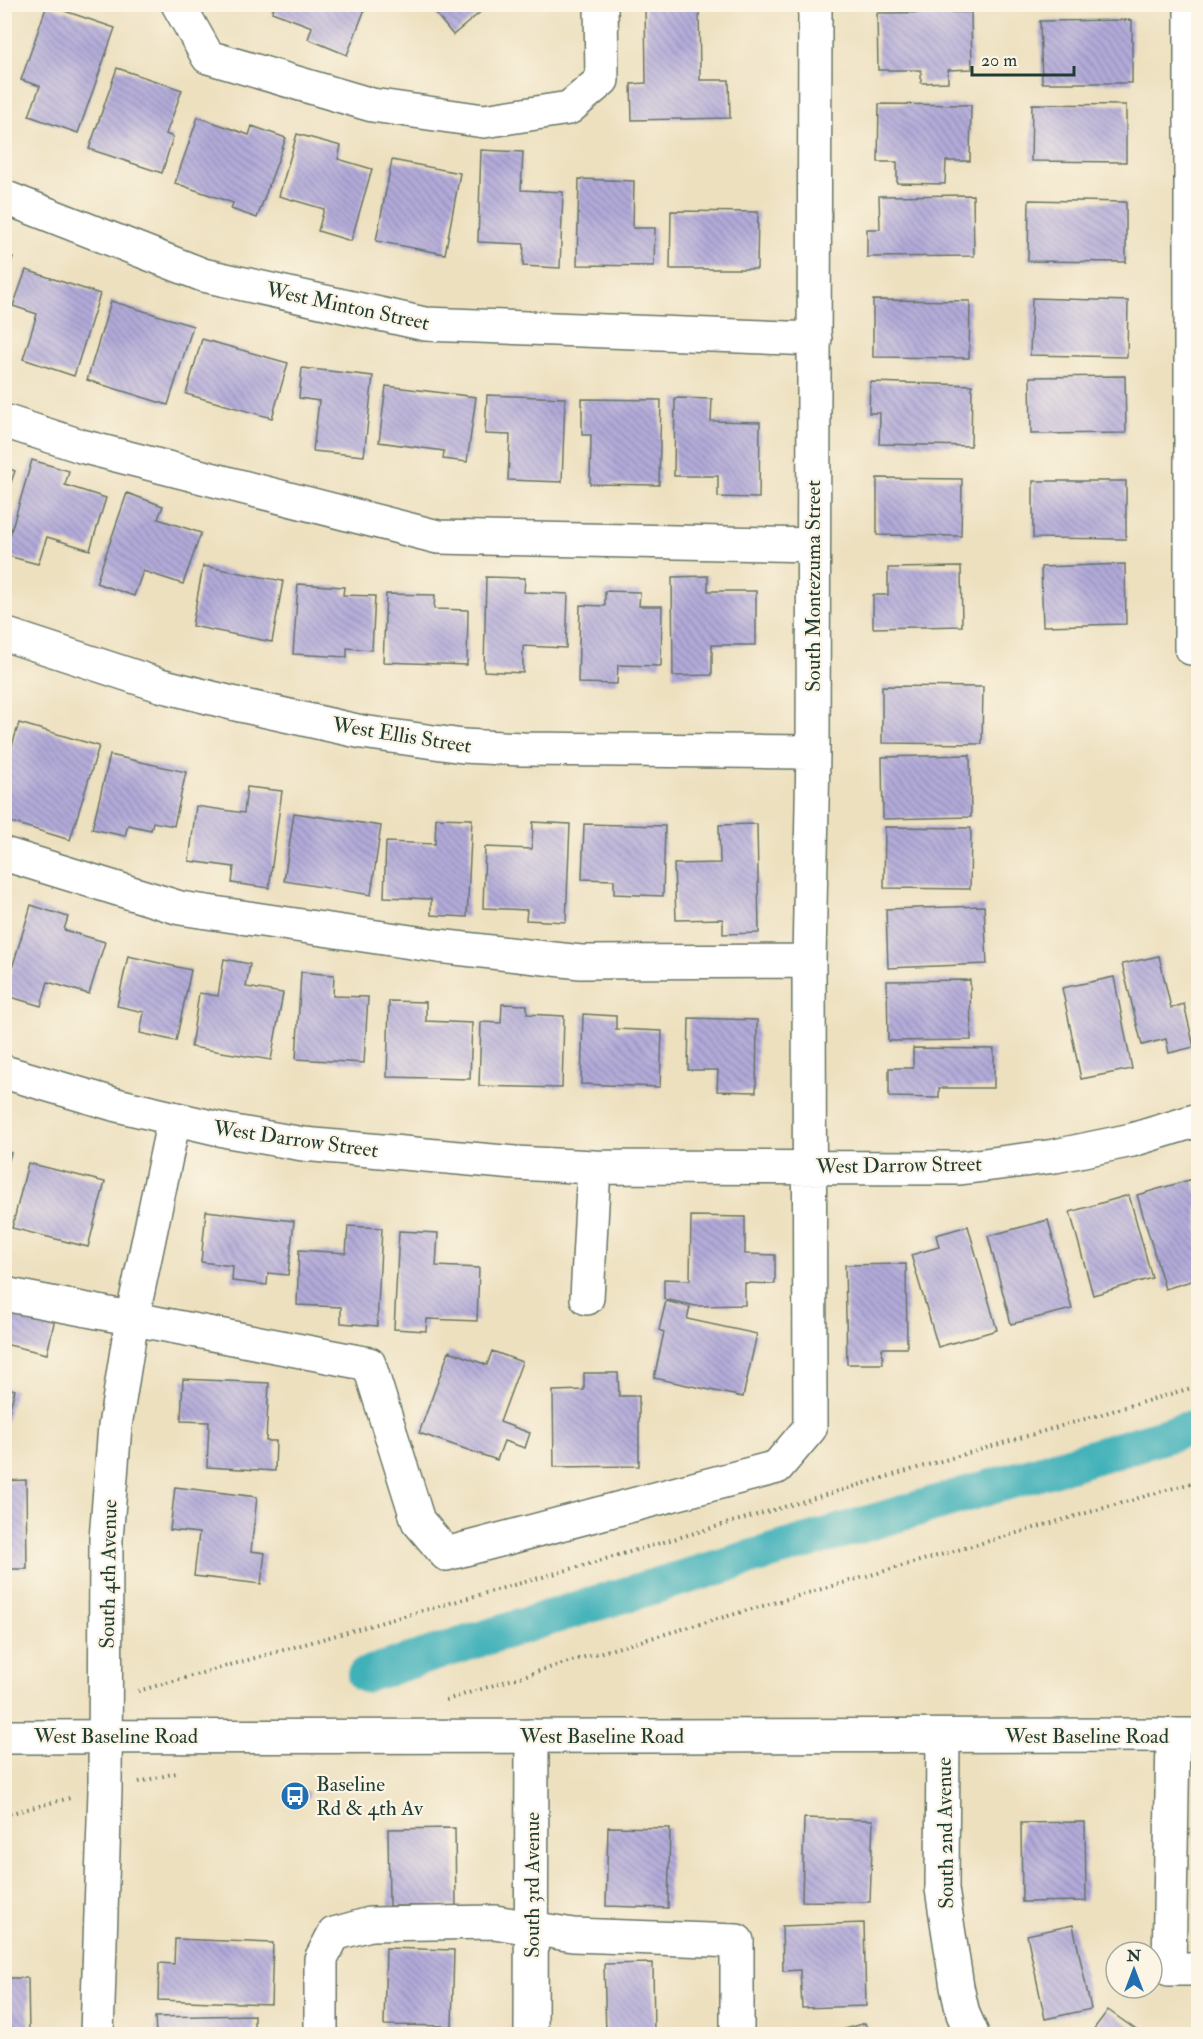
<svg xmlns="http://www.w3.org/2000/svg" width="1203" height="2039" viewBox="0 0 1203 2039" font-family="'IM FELL Double Pica',serif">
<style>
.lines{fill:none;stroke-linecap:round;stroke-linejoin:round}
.canal{stroke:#41b1b9;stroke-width:36}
.building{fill:url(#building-back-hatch)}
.minor-casing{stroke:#677665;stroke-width:36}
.major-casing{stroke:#677665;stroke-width:36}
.path{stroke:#677665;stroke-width:4;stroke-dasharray:1.5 4.5;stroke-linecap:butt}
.minor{stroke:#fff;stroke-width:33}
.major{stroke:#fff;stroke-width:33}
.labels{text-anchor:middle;stroke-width:4.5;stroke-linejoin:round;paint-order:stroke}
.street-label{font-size:21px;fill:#1f3d34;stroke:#fcf5e5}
.poi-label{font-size:21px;fill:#1f3d34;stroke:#fcf5e5;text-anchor:start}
</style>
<defs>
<pattern id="building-back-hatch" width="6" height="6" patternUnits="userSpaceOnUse" patternTransform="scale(1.5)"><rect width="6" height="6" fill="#b2aad9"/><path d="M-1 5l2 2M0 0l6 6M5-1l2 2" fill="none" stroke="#908cb1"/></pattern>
</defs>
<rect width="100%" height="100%" fill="#fcf5e5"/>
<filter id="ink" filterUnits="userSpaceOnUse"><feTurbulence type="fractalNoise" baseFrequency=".0167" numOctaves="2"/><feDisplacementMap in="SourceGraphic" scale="12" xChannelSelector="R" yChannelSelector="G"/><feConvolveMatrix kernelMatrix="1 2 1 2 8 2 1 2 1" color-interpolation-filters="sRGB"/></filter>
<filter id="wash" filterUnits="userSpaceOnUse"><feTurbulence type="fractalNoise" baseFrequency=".008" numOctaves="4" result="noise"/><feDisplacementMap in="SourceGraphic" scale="24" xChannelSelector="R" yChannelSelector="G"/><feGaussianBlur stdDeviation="1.35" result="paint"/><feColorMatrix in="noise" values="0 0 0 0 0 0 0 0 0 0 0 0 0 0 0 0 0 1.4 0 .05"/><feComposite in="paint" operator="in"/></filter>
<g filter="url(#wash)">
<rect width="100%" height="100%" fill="#ede0bf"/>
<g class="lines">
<path class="canal" d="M 365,1675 L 587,1606 L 1198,1426"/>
</g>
<g id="blocks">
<path class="building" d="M 275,4 L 367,4 L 347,55 L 308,39 L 312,27 L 272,12 Z
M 428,4 L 490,4 L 453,35 Z
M 645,4 L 699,4 L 700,80 L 729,80 L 730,118 L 632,120 L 631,84 L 646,83 Z
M 47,5 L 115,28 L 78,133 L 29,116 L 40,86 L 21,80 Z
M 971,12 L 972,69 L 948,70 L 948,82 L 921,83 L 921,70 L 878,70 L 877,13 Z
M 1132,20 L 1132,83 L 1042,83 L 1040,21 Z
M 117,68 L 182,90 L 166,134 L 173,137 L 162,173 L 89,149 Z
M 879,104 L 971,105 L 970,161 L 946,161 L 945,184 L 897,183 L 897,162 L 878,162 Z
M 1032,104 L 1126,105 L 1126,162 L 1031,161 Z
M 198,117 L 249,135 L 252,126 L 286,138 L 257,218 L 231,209 L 233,203 L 175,183 Z
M 297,134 L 341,146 L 338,159 L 372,169 L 351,241 L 318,231 L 324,209 L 279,196 Z
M 481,150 L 523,152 L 521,190 L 563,192 L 560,268 L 523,266 L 524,244 L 478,242 Z
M 392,160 L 460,173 L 445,254 L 376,241 Z
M 579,179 L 634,181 L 633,228 L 655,228 L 654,266 L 577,265 Z
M 973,195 L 974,256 L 867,257 L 867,229 L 880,229 L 879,196 Z
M 1029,200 L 1126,202 L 1126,262 L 1028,261 Z
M 671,211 L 758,212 L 757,269 L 670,269 Z
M 4,255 L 13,257 L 5,283 L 4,283 Z
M 26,270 L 100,294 L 74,376 L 23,359 L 37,314 L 13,306 Z
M 1032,298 L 1128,301 L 1127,357 L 1030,355 Z
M 873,300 L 970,301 L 969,358 L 873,357 Z
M 111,301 L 193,326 L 168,405 L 87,380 Z
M 202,339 L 288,363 L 272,418 L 186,394 Z
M 302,368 L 373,376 L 364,456 L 313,451 L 319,401 L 299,398 Z
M 1125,376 L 1126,433 L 1031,434 L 1030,377 Z
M 870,382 L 972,385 L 971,446 L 879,444 L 880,413 L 869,413 Z
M 386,386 L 476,397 L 467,462 L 443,459 L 444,451 L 379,442 Z
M 487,395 L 565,398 L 562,482 L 508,480 L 510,435 L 485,434 Z
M 675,398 L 712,399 L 711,421 L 760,422 L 759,498 L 718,497 L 718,476 L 674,476 Z
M 582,399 L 661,400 L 659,485 L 590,484 L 591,435 L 582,435 Z
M 32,460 L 69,471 L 65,485 L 106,498 L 90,550 L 47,537 L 38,564 L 4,555 Z
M 4,467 L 15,471 L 5,499 L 4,499 Z
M 877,478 L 962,479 L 961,536 L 877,535 Z
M 1033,481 L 1126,481 L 1126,539 L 1033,538 Z
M 127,493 L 163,506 L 158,519 L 201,533 L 183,584 L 143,571 L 134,596 L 96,583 Z
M 1125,564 L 1126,624 L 1043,626 L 1041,567 Z
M 203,566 L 283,581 L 272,642 L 192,626 Z
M 961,567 L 962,626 L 873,628 L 873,595 L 888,595 L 888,568 Z
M 708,576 L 708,591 L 756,591 L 756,645 L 712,645 L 712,675 L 673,676 L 672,577 Z
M 486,577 L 525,578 L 524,592 L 568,594 L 566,648 L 523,646 L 523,673 L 484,671 Z
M 298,584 L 344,587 L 343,595 L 375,596 L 372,650 L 347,648 L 347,657 L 293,654 Z
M 605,591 L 640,592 L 639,606 L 662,606 L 661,666 L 618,665 L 617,684 L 578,683 L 580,605 L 605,606 Z
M 386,594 L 435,595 L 434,609 L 468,610 L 467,665 L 383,662 Z
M 882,686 L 983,687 L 982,744 L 882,743 Z
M 19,723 L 99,746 L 70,840 L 4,820 L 4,772 Z
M 110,755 L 186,772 L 174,826 L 153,822 L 151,830 L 128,825 L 125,836 L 92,829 Z
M 970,755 L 971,817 L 883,819 L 882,757 Z
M 247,787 L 282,791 L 269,888 L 232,883 L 234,867 L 189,861 L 196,806 L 244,813 Z
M 294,813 L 381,826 L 371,895 L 284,881 Z
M 436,818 L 472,819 L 467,917 L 431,915 L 431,899 L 384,897 L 386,842 L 435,844 Z
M 533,822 L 570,824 L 566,922 L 526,920 L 527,910 L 483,908 L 485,847 L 532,849 Z
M 584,824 L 665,826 L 663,896 L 614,894 L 614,880 L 582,879 Z
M 757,824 L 759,933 L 723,934 L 723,919 L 676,920 L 674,864 L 720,863 L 719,825 Z
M 885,827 L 971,828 L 970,889 L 884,888 Z
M 31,905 L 68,917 L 64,930 L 105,942 L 89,994 L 48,982 L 41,1006 L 4,995 Z
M 984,906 L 987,964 L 888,968 L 886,909 Z
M 128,956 L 191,970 L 176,1041 L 140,1033 L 144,1012 L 117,1006 Z
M 1159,956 L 1171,1008 L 1184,1004 L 1194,1047 L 1169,1053 L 1166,1039 L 1142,1045 L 1122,964 Z
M 224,959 L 250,964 L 246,987 L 283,993 L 271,1060 L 191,1047 L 199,993 L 218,996 Z
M 301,972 L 334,975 L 333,996 L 368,997 L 364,1063 L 296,1059 Z
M 1114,977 L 1132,1069 L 1081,1079 L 1062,988 Z
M 970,980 L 971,1040 L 888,1041 L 887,981 Z
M 389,1001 L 426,1002 L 426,1021 L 472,1023 L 470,1079 L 387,1077 Z
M 502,1004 L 527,1005 L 527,1014 L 564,1016 L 562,1088 L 479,1086 L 481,1022 L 501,1023 Z
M 583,1014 L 616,1016 L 616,1029 L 662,1031 L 660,1087 L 581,1084 Z
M 689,1018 L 757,1020 L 756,1092 L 717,1091 L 718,1070 L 688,1070 Z
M 913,1048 L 994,1049 L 994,1088 L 939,1088 L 939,1098 L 889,1097 L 889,1068 L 913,1068 Z
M 4,1151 L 11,1153 L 5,1172 L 4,1172 Z
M 28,1163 L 105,1182 L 88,1247 L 12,1228 Z
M 1193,1179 L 1198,1196 L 1198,1279 L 1165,1289 L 1137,1195 Z
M 1129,1195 L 1152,1278 L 1093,1295 L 1070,1212 Z
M 206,1211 L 294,1221 L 288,1275 L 268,1273 L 267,1285 L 232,1281 L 233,1266 L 201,1262 Z
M 691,1216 L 745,1217 L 745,1254 L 775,1255 L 775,1284 L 745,1283 L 745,1305 L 696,1306 L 664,1299 L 664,1279 L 690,1280 Z
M 1048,1220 L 1072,1309 L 1011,1324 L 988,1236 Z
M 348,1226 L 382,1228 L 377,1326 L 341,1323 L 341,1307 L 297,1305 L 299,1250 L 346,1253 Z
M 968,1226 L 997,1330 L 938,1347 L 911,1255 L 939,1247 L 936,1235 Z
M 399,1231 L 438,1233 L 436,1266 L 479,1268 L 477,1321 L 427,1319 L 426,1331 L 394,1329 Z
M 906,1264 L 907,1348 L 882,1348 L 883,1364 L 847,1364 L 845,1265 Z
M 666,1301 L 690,1307 L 687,1319 L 757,1334 L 743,1397 L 654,1378 L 664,1332 L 659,1330 Z
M 4,1306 L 55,1318 L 47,1354 L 4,1344 Z
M 449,1351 L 487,1365 L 492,1351 L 522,1362 L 500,1422 L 530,1433 L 525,1448 L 504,1441 L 497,1460 L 419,1433 Z
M 584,1373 L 618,1373 L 619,1396 L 639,1396 L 639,1466 L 554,1467 L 553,1391 L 584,1390 Z
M 183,1379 L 269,1383 L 266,1441 L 276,1441 L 275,1471 L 207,1467 L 209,1422 L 181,1421 Z
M 4,1387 L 15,1390 L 5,1425 L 4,1425 Z
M 26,1480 L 27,1569 L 4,1569 L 4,1481 Z
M 175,1487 L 257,1497 L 251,1551 L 265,1553 L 261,1584 L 194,1576 L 199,1533 L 170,1530 Z
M 309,1791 L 309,1798 L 290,1798 L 290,1792 Z
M 804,1818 L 873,1820 L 870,1902 L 802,1901 Z
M 1085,1822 L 1086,1901 L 1022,1902 L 1021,1823 Z
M 608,1827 L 670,1828 L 668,1908 L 606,1906 Z
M 455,1828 L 456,1906 L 389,1906 L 388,1829 Z
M 864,1923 L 866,2006 L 802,2008 L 800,1970 L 783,1971 L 782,1926 Z
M 1073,1925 L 1091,2009 L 1045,2019 L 1027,1935 Z
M 175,1939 L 273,1943 L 271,2004 L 158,2000 L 159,1963 L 174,1964 Z
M 386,1948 L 454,1950 L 452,2026 L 384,2025 Z
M 653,1963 L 654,2034 L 606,2034 L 604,1964 Z
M 4,1978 L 28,1978 L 29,2034 L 4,2034 Z
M 1108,2010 L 1142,2034 L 1090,2034 Z
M 254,2015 L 254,2034 L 156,2034 L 155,2017 Z
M 865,2023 L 869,2034 L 828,2034 Z"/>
</g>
</g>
<g filter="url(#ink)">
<use href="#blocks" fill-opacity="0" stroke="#677665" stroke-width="1.5"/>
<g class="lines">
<g class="minor-casing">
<path id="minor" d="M 178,4 L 208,57 L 372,105 L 484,121 L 569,108 L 602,80 L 601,4
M 1191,4 L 1191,648 L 1198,648
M 4,197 L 203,275 L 425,324 L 815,339
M 4,421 L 81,446 L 438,537 L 813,545
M 4,634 L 160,685 L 240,705 L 362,732 L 463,746 L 523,749 L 813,752
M 4,854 L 180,908 L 438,946 L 581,962 L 809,961
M 4,1072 L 117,1105 L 228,1131 L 303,1144 L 515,1163 L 594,1167 L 960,1168 L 1055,1156 L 1132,1140 L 1198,1120
M 4,1294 L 369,1364 L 418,1521 L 446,1554 L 777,1467 L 810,1428 L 809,961 L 813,752 L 815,4
M 587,1298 L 594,1167
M 1173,1735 L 1169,1969 L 1198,1969
M 943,1736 L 942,1889 L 957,1987 L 963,2014 L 972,2034
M 97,2034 L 105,1790 L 106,1539 L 115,1426 L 132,1319 L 174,1119
M 321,2034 L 321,1959 L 334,1934 L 370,1924 L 495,1922 L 573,1935 L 737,1941 L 737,2034
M 531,2034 L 532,1736"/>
</g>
<g class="major-casing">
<path id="major" d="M 4,1737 L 1198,1735"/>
</g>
<path class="path" d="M 138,1691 L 585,1565 L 1198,1386
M 446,1700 L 578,1659 L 1198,1481
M 139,1782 L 176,1773
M 4,1815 L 70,1798"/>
<use href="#minor" class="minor"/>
<use href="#major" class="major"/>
</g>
</g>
<defs>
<g id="bus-disc" transform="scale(1.5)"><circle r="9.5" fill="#1f6fb2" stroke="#fcf5e5"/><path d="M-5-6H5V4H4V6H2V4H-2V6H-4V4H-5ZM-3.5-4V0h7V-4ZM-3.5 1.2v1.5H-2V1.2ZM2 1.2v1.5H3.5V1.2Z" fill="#fff"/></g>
</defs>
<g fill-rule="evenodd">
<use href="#bus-disc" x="295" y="1796"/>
</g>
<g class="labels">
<g class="street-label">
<text transform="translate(348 306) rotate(12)" y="7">West Minton Street</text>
<text transform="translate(813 586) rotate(-90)" y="7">South Montezuma Street</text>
<text transform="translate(402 735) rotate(9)" y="7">West Ellis Street</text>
<text transform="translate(296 1139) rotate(8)" y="7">West Darrow Street</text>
<text transform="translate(899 1165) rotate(-1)" y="7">West Darrow Street</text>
<text transform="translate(108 1574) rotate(-89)" y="7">South 4th Avenue</text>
<text x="116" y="1743">West Baseline Road</text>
<text x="602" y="1743">West Baseline Road</text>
<text x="1087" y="1743">West Baseline Road</text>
<text transform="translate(945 1833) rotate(-91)" y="7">South 2nd Avenue</text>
<text transform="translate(532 1885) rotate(-90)" y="7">South 3rd Avenue</text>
</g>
<g class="poi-label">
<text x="316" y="1791">Baseline<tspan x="316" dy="24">Rd &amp; 4th Av</tspan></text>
</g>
</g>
<rect width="1203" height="2039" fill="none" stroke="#fcf5e5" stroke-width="24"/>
<g transform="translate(1134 1970)"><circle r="28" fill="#fcf5e5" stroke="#a4ab9e" stroke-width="1.5"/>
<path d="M0-4.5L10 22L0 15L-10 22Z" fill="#1f6fb2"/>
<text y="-9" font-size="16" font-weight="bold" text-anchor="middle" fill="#1f3d34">N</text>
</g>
<path d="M972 66v9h102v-9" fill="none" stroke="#1f3d34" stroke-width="3"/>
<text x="981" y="66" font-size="18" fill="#1f3d34" stroke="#fcf5e5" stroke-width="4.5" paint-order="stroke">20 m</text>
</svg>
